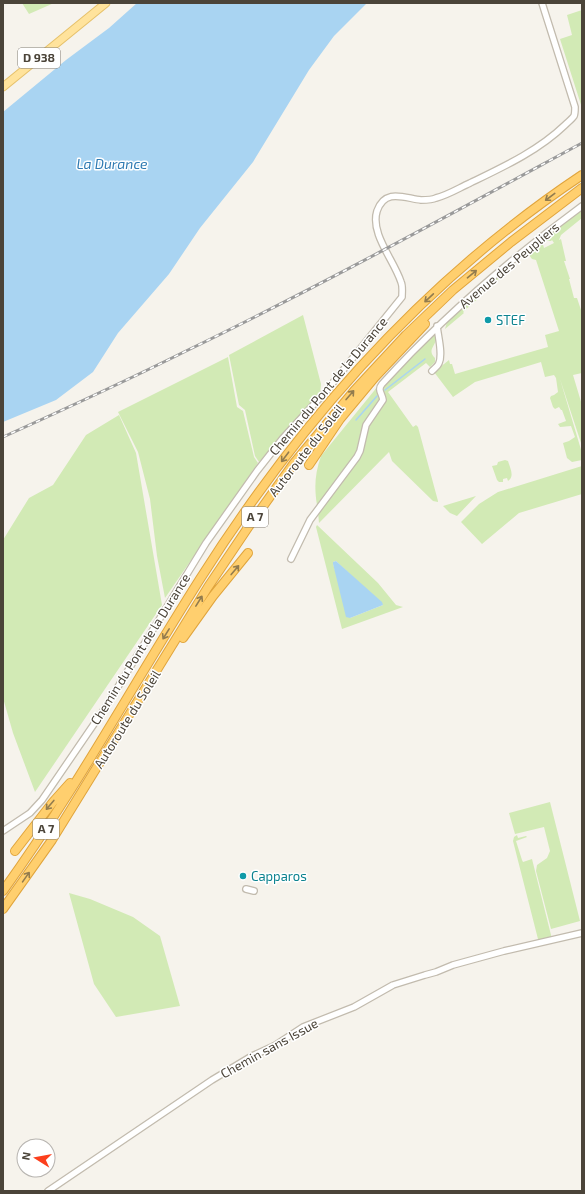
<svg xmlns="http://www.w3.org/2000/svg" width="585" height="1194" viewBox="0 0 585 1194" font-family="'Exo 2',sans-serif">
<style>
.green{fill:#d2eab5;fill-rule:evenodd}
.water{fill:#a9d4f2}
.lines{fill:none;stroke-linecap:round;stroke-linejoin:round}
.stream{stroke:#a9d4f2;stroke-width:1.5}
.minor-casing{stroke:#c2bbae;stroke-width:8}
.major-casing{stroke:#e6c16a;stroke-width:9}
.highway-casing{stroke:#e0a43c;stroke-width:10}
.minor{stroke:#fff;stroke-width:5.5}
.major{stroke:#ffe39c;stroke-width:7}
.highway{stroke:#ffcf6e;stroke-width:8}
.rail-casing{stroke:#9a9a9a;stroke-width:3}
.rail{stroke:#fff;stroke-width:1.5;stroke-dasharray:4.5;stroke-linecap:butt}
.oneway{stroke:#937c4e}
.culture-dot{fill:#0f9aa8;stroke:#fff;stroke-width:1.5}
.labels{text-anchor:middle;stroke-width:3;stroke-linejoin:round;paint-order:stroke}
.shield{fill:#fff;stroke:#817c74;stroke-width:1}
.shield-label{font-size:12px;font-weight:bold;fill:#4b4439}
.street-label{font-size:13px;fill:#4b4439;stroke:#fff}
.culture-label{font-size:13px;fill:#0d838f;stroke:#fff;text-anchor:start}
.water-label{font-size:14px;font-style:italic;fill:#2e7ab2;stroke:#fff}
</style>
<rect width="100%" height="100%" fill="#f6f3ec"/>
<path class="green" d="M 22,3 L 54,3 L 29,14 Z
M 582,10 L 582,108 L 560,39 L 572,35 L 567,15 Z
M 582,209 L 582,218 L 561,235 L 559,240 L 561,239 L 566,261 L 564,261 L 570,279 L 569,279 L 574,298 L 577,298 L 582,313 L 582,373 L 573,375 L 582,405 L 582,446 L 560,379 L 582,453 L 581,454 L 582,460 L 572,462 L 567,458 L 563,443 L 569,441 L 575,437 L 571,426 L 560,427 L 558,424 L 566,421 L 562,410 L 561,410 L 559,407 L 555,409 L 553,407 L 550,398 L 551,396 L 554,395 L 558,392 L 556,378 L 554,375 L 545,377 L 541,362 L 475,382 L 453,397 L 434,372 L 449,360 L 450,364 L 452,364 L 455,374 L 548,347 L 545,335 L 559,331 L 536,260 L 532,259 L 529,255 L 530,250 L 541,243 L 542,241 L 544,248 L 554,243 L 552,240 L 551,241 L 544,241 L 544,239 Z
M 511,264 L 516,265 L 509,270 L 482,293 L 483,294 L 463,312 L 464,313 L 445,329 L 447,322 Z
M 303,315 L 321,384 L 320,394 L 259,462 L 255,456 L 245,410 L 239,405 L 229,355 Z
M 434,332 C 434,333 436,338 436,339 C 435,347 427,350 435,358 L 435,362 L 430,367 L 426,363 L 388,392 L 413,427 L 416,425 L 418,427 L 438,501 L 438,502 L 433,501 L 392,461 L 389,452 L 319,523 L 318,512 L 357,459 L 368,425 L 373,416 L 379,411 L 384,405 L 385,400 L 381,389 Z
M 228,357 L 237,407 L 243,411 L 254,457 L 258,463 L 165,598 L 157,556 L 150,499 L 138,452 L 118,412 Z
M 378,386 L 377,391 L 381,399 L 374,411 L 365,422 L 357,452 L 336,482 L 317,505 C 314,487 315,473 321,456 Z
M 119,415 L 136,453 L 162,605 L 35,792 L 13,733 L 3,698 L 3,540 L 29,498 L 53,485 L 86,435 Z
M 505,460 L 508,461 C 510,468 515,476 508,481 L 507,478 L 503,479 L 503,482 L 499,482 L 497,480 L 492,466 L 497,465 L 498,462 Z
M 582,466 L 582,494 L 519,513 L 482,544 L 461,522 L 479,504 L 498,492 Z
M 476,496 L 457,516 L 450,513 L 443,506 Z
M 317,525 L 378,583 L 396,605 L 403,607 L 342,629 L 316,527 ZM 336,561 L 383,605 L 350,618 L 333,564 L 333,562 Z
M 550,802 L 580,921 L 551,929 L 536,871 L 537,865 L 547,858 L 550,851 L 544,827 L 515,834 L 509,813 Z
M 517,835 L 518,838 L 526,836 L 527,837 L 516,841 L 522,860 L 523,862 L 532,859 L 552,939 L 539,943 L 513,841 L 514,837 Z
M 69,893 L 90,899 L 133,917 L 160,936 L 180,1006 L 116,1017 L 94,984 Z"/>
<path class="water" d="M 137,3 L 367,3 L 334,36 L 309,70 L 253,162 L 200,228 L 169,274 L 118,333 L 93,372 L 56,400 L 3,422 L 3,112 L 66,60 L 109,28 Z
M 336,561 L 382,602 L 383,605 L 350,618 L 346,617 L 333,564 L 333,562 Z"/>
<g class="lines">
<path class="stream" d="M 385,390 L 425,359
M 356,420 L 377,396"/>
<g class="minor-casing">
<path id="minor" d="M 432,371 C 434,369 438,366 439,363 C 443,354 438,336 437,326
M 291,559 L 310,520 L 357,457 L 360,451 L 366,425 L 383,400 C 382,393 377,390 382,384 C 442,318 510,259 582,206
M 3,831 L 30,813 L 42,800 L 105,708 L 206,543 L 257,471 L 283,438 L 327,390 L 402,297 C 402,292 403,286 401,282 C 394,260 370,234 377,211 C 385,188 404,198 421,200 C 426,200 432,200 436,198 C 448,195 459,188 470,183 C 503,167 538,151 565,125 C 568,122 572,119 574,116 C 575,114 575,110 575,107 L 542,3
M 246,889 L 254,891
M 48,1191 L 212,1080 L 252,1056 L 274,1046 L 303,1027 L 354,1007 L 393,985 L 425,975 L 436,972 L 453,965 L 504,951 L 582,933"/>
</g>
<g class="major-casing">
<path id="major" d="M 3,87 L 106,3"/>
</g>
<g class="highway-casing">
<path id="highway" d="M 309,465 L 340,419 L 375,377 L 425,324
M 183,638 L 213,596 L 248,553
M 15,851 L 53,802 L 70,783
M 3,891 C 75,791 134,683 200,579 C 300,421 426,279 582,175
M 3,909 L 52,840 L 208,587 L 249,526 L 294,463 L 354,391 L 406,335 L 453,290 L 511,242 L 582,188"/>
</g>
<use href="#minor" class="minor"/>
<use href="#major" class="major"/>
<use href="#highway" class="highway"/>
<g class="rail-casing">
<path id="rail" d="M 3,437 C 65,409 126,381 186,351 C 320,286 451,214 582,143"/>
</g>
<use href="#rail" class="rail"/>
</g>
<defs><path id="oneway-shaft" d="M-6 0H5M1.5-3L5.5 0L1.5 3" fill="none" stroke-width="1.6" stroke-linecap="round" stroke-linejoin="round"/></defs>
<g class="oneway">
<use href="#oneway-shaft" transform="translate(550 197) rotate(143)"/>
<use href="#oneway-shaft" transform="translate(472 274) rotate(-40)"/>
<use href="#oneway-shaft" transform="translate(429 298) rotate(137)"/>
<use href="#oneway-shaft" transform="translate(350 395) rotate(-49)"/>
<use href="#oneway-shaft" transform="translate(285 457) rotate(127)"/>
<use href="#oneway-shaft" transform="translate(235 570) rotate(-50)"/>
<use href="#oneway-shaft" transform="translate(199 601) rotate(-58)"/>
<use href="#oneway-shaft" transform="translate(166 634) rotate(122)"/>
<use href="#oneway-shaft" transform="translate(50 805) rotate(130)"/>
<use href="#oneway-shaft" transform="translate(26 877) rotate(-55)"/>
</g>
<g class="culture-dot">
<circle cx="488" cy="320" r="4"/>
<circle cx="243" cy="876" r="4"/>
</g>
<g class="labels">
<g class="shield">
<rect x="18" y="48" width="42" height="20" rx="3"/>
<rect x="242" y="507" width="26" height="20" rx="3"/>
<rect x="33" y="819" width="26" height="20" rx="3"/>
</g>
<g class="shield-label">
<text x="39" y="62">D 938</text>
<text x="255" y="521">A 7</text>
<text x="46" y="833">A 7</text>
</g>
<g class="street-label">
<text transform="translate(509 265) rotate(-40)" y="5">Avenue des Peupliers</text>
<text transform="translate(328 386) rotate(-50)" y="5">Chemin du Pont de la Durance</text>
<text transform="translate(306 450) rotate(-52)" y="5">Autoroute du Soleil</text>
<text transform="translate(140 649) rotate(-58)" y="5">Chemin du Pont de la Durance</text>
<text transform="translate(127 719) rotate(-58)" y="5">Autoroute du Soleil</text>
<text transform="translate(269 1048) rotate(-29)" y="5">Chemin sans Issue</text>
</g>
<g class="culture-label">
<text x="496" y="325">STEF</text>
<text x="251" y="881">Capparos</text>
</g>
<g class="water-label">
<text x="112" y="169">La Durance</text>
</g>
</g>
<rect width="585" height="1194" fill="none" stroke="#4b4439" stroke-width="8"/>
<g transform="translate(36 1158) rotate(281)"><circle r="19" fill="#ffffff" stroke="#b7b4b0"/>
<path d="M0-3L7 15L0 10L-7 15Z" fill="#fc3f1d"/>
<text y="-6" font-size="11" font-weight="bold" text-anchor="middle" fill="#4b4439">N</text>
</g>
</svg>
